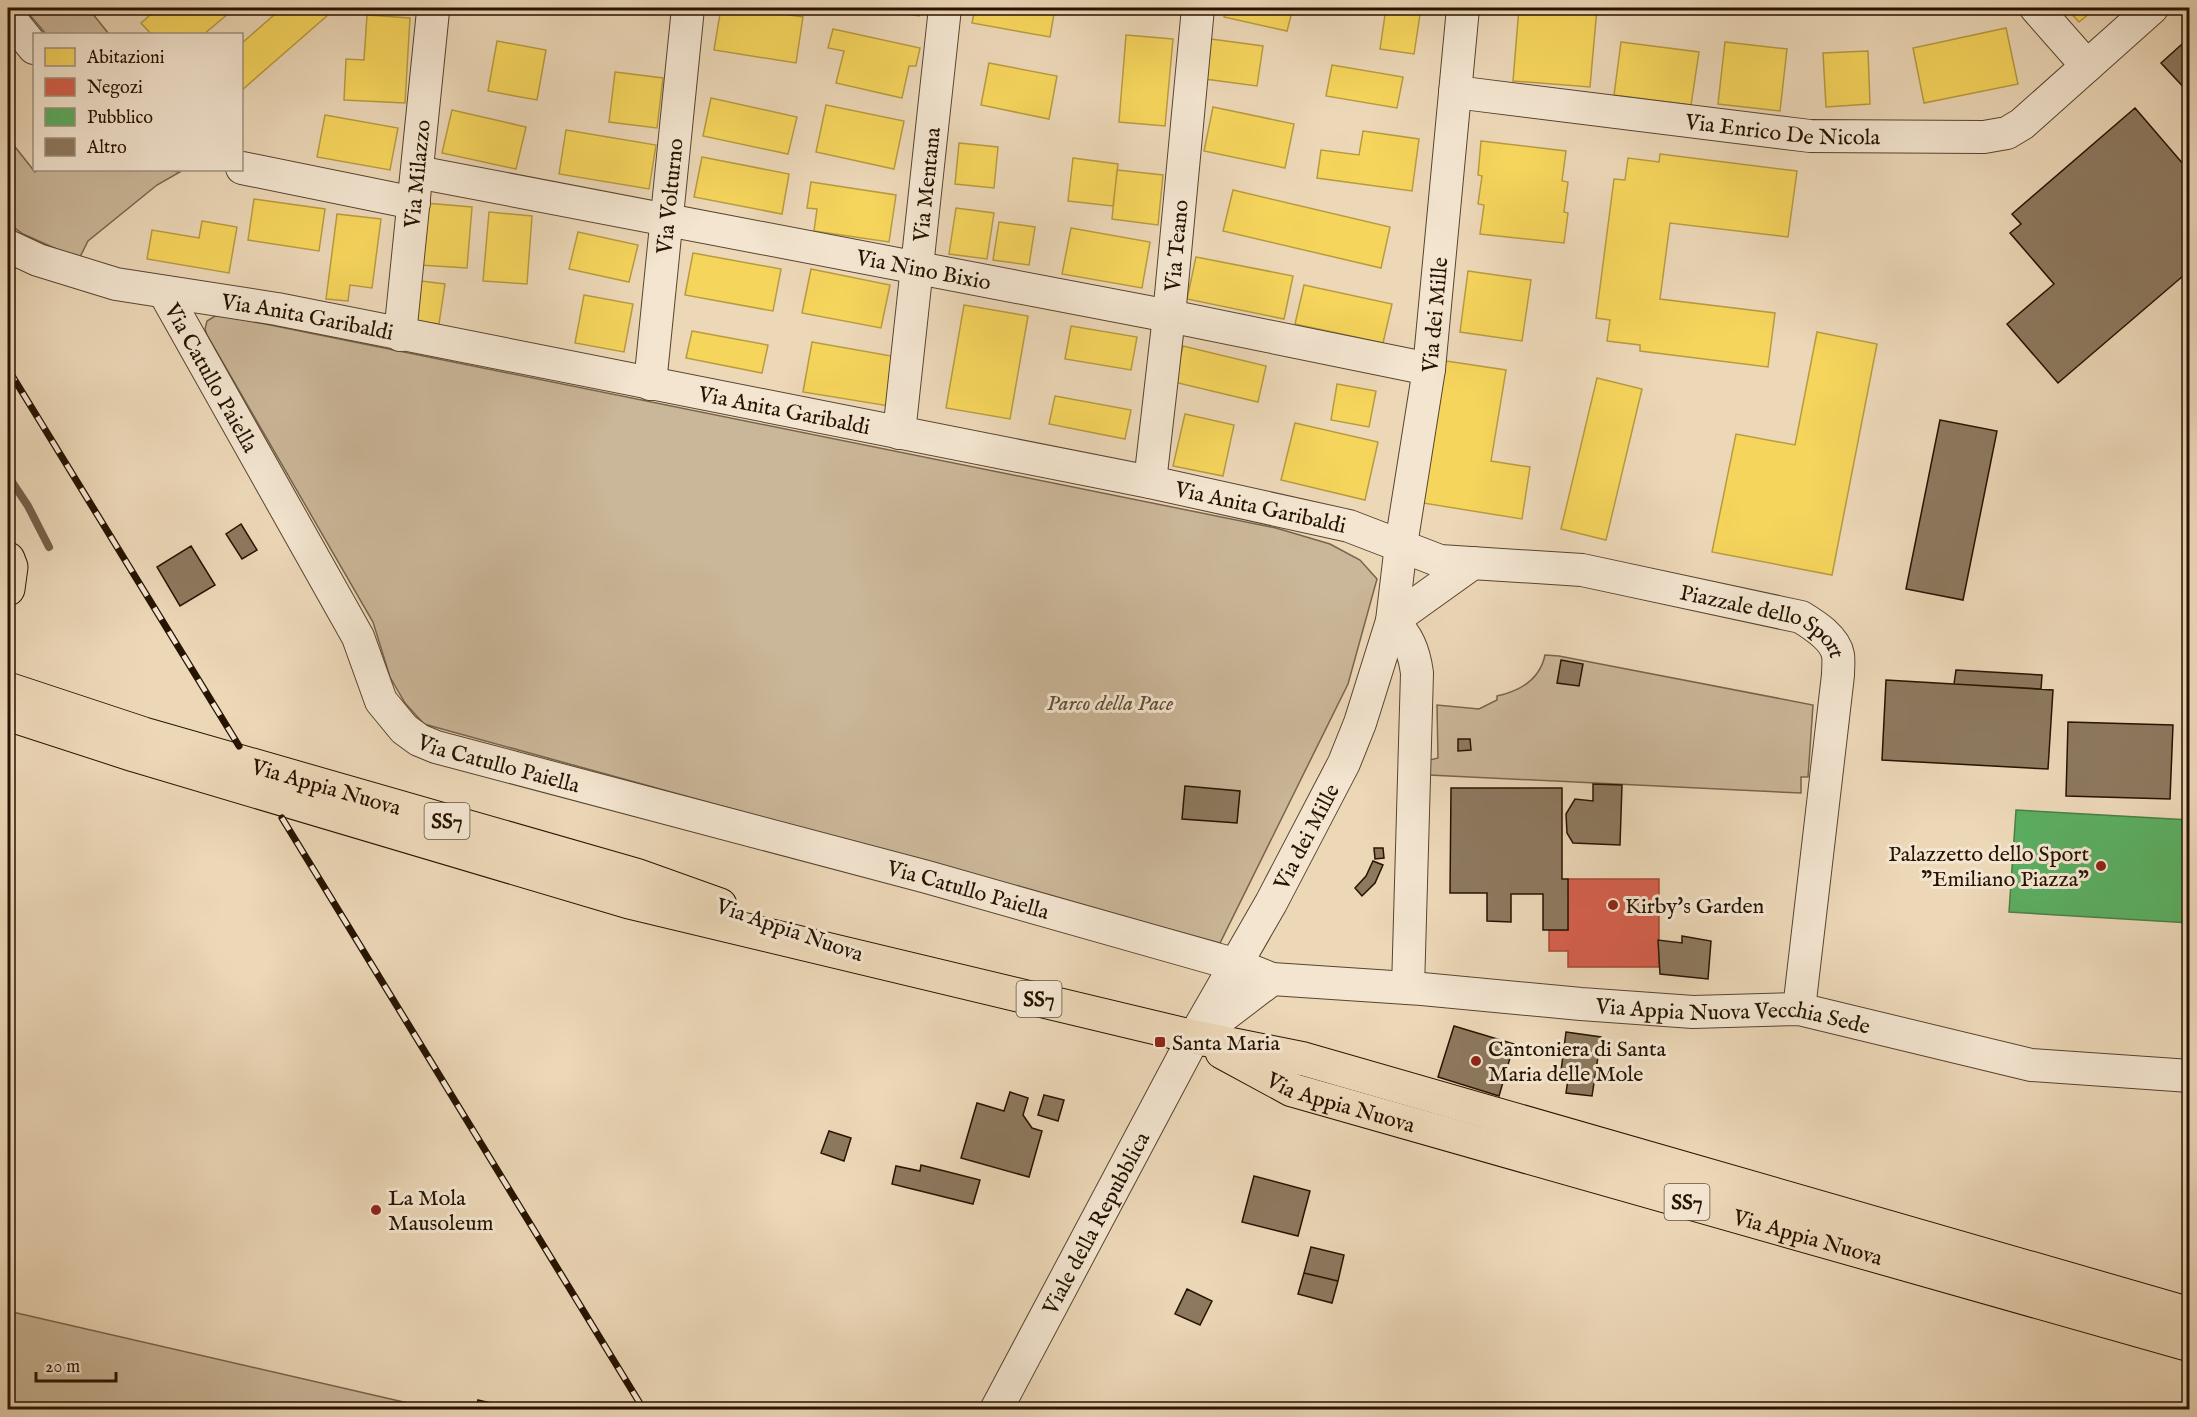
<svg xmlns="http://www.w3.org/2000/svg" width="2197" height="1417" viewBox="0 0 2197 1417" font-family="'IM FELL English',serif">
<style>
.green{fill:#cab698;stroke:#78644c;stroke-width:1.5}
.homes{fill:#f6d55c;stroke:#b89b40;stroke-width:1.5}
.shops{fill:#d6604d;stroke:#a14936;stroke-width:1.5}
.public{fill:#5aae61;stroke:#4a8044;stroke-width:1.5}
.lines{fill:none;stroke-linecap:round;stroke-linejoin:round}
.stream{stroke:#756049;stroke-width:8}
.building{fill:#8d795f;stroke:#261300;stroke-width:1.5}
.minor-casing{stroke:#58442e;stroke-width:34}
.major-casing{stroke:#261300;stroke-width:35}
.minor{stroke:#f3e5d0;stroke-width:32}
.major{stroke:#ecd7b7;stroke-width:33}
.rail-casing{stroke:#261300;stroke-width:7}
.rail{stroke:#f3e5d0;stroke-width:4.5;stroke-dasharray:14;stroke-linecap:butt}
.poi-dot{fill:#8f2418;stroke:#f3e5d0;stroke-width:2}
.labels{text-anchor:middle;stroke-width:6;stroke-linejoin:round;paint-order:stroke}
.shield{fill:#f3e5d0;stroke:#64523e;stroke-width:1.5}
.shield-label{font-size:21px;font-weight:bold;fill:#261300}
.street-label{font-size:22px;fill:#261300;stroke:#f3e5d0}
.park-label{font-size:22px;font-style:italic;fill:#5f4c35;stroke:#f3e5d0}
.poi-label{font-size:22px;fill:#261300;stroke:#f3e5d0;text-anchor:start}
</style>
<rect width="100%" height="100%" fill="#ecd7b7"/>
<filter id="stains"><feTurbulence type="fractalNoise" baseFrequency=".00333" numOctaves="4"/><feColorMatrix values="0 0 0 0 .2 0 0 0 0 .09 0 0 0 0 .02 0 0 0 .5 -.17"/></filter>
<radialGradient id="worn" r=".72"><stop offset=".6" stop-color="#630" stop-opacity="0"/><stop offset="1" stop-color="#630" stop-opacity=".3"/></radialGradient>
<path class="green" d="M 24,8 L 88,8 L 109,34 L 46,34 Z
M 8,138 L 35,172 L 38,170 L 167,170 L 180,172 L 157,185 L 88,241 L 79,259 L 23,234 L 8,223 Z
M 215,316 L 225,316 L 1276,528 L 1330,544 L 1360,560 L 1377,579 L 1348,684 L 1220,943 L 424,724 L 405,703 L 390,677 L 373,622 L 207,335 L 205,329 L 207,321 Z
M 1545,655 L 1559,656 L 1813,705 L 1808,777 L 1801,777 L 1801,793 L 1429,775 L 1430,760 L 1438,758 L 1437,705 L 1479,709 L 1497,700 L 1497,696 C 1520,691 1540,679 1545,655 Z
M 8,1311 L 434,1409 L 8,1409 Z"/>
<path class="homes" d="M 158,8 L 235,8 L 204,34 L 151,34 L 141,23 Z
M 282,8 L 336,8 L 242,90 L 242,43 Z
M 721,8 L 741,8 L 803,17 L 796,63 L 714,50 Z
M 873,8 L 921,8 L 919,16 Z
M 975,8 L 1055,8 L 1050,37 L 972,23 Z
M 1227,8 L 1293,8 L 1287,31 L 1224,17 Z
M 1386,8 L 1421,8 L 1414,54 L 1380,49 Z
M 1519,8 L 1597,8 L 1590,87 L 1513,81 Z
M 2066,8 L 2096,8 L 2079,22 Z
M 367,15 L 410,18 L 405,103 L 344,100 L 346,59 L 364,60 Z
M 2006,28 L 2018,84 L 1924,103 L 1913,48 Z
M 833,29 L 920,48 L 916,66 L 909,66 L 902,98 L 836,83 L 844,51 L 828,48 Z
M 1126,35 L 1173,39 L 1165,126 L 1119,122 Z
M 1211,39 L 1263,46 L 1257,86 L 1205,79 Z
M 497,41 L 546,50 L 537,100 L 488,91 Z
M 1621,42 L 1699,52 L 1691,105 L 1614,95 Z
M 1725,42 L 1787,49 L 1780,111 L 1718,104 Z
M 1868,51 L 1870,104 L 1826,107 L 1823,53 Z
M 989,63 L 1057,76 L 1049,119 L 981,105 Z
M 1332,65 L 1403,77 L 1397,108 L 1326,96 Z
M 615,72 L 663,78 L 657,128 L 609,122 Z
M 711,98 L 797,117 L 788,154 L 703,136 Z
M 826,105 L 904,121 L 894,169 L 816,152 Z
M 1213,107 L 1294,124 L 1285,168 L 1204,151 Z
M 452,110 L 526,127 L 516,169 L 442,153 Z
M 325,115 L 398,128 L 390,170 L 317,157 Z
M 566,130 L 656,145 L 649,189 L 559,174 Z
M 1363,131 L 1419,139 L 1412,191 L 1317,178 L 1321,150 L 1359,155 Z
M 1481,141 L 1566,151 L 1562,181 L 1568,182 L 1564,212 L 1568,213 L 1564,243 L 1480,234 L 1484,205 L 1478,204 L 1482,176 L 1478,175 Z
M 959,143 L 998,147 L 994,188 L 955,184 Z
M 1660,154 L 1797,171 L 1788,237 L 1670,223 L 1660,299 L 1775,313 L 1768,367 L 1640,351 L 1640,345 L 1607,341 L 1610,320 L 1596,318 L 1614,179 L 1625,180 L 1628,158 L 1659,162 Z
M 702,157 L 789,174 L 782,214 L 694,197 Z
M 1073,158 L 1118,164 L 1113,206 L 1068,201 Z
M 1117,170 L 1163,175 L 1158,225 L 1112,219 Z
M 811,182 L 896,195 L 889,242 L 814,231 L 817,209 L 807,208 Z
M 1233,190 L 1390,227 L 1381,268 L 1223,231 Z
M 254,199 L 325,209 L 319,251 L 248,240 Z
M 425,203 L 472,207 L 467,268 L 420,265 Z
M 956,208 L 994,213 L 987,259 L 949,254 Z
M 489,212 L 532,216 L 527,284 L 483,281 Z
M 337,214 L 381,219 L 372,288 L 350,285 L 348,301 L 326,299 Z
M 202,221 L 237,227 L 229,273 L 147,259 L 152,230 L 199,238 Z
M 999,222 L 1035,227 L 1029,265 L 993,260 Z
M 1071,228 L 1150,242 L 1142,288 L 1062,274 Z
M 578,232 L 638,245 L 629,282 L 569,269 Z
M 693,253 L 781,269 L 773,311 L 685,295 Z
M 1196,257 L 1293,276 L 1284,319 L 1187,299 Z
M 811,269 L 890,285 L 881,328 L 802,313 Z
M 1468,271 L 1531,280 L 1522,341 L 1460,332 Z
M 421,281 L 445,284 L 439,324 L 416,321 Z
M 1304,285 L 1392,304 L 1383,343 L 1295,324 Z
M 584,295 L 633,304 L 624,352 L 575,343 Z
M 964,305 L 1028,316 L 1010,419 L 946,408 Z
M 1071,326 L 1137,337 L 1131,370 L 1065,359 Z
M 692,331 L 768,345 L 762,373 L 686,358 Z
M 1817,332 L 1877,344 L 1832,575 L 1712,552 L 1736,434 L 1795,445 Z
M 812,342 L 897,357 L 889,406 L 803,392 Z
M 1183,346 L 1266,366 L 1258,402 L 1174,382 Z
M 1446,361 L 1506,370 L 1491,461 L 1530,467 L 1522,519 L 1423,503 Z
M 1597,378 L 1642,389 L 1606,540 L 1561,529 Z
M 1337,384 L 1376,391 L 1369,427 L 1331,420 Z
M 1055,396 L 1131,410 L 1125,439 L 1049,424 Z
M 1185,414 L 1234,425 L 1223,476 L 1173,466 Z
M 1295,423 L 1378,442 L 1365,500 L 1281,480 Z"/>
<path class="shops" d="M 1568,879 L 1659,879 L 1659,967 L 1568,967 L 1568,951 L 1549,951 L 1549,930 L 1568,930 Z"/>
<path class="public" d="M 2016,810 L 2190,820 L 2190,923 L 2009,912 Z"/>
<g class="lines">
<path class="stream" d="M 8,476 L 28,506 L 49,547"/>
</g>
<path class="building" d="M 2190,37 L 2190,94 L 2161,63 Z
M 2135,108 L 2190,172 L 2190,270 L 2058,383 L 2007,324 L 2054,284 L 2010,233 L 2021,224 L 2012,214 Z
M 1940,420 L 1997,431 L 1963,600 L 1906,589 Z
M 241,524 L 257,550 L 242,559 L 226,534 Z
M 191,546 L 215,585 L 180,606 L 157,567 Z
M 1561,660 L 1583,664 L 1579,686 L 1557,683 Z
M 1956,670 L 2042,675 L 2041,689 L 1954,684 Z
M 1886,680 L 2053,690 L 2048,769 L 1882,760 Z
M 2068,722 L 2173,725 L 2170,799 L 2066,796 Z
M 1458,739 L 1470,739 L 1471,750 L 1458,751 Z
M 1593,784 L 1622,785 L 1620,845 L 1573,843 L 1567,833 L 1566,814 L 1575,799 L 1593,801 Z
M 1185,786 L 1240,791 L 1237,823 L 1182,819 Z
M 1451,788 L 1562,788 L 1562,879 L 1568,879 L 1568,930 L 1543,930 L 1543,894 L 1511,894 L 1511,922 L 1487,921 L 1487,893 L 1450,893 Z
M 1374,848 L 1383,848 L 1384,858 L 1375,859 Z
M 1373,861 L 1383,865 L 1375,883 L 1362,896 L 1355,888 L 1366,876 Z
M 1682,936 L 1711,941 L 1708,979 L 1660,974 L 1658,940 L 1682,943 Z
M 1454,1026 L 1514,1044 L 1499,1096 L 1438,1077 Z
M 1566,1032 L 1601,1037 L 1592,1096 L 1566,1093 L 1569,1072 L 1561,1071 Z
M 1010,1092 L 1028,1098 L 1023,1115 L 1032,1128 L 1042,1131 L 1029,1177 L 961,1158 L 977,1103 L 1004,1111 Z
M 1044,1095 L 1064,1100 L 1058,1121 L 1038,1115 Z
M 829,1131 L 851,1138 L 844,1161 L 821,1153 Z
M 921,1165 L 980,1180 L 973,1204 L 892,1184 L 896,1166 L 920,1171 Z
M 1254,1176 L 1310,1191 L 1298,1236 L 1242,1222 Z
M 1311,1247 L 1344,1255 L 1338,1281 L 1304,1273 Z
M 1304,1273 L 1338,1281 L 1332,1303 L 1298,1294 Z
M 1187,1289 L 1212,1301 L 1200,1325 L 1175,1314 Z
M 478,1400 L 516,1409 L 518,1403 L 546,1410 L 476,1410 Z"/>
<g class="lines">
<g class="minor-casing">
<g id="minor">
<path d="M 2036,8 L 2087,66"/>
<path d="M 8,16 L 34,48"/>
<path id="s1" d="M 1455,92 L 1810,136 L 1984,137 L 2007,133 L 2022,124 L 2152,8"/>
<path d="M 242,168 L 414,203"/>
<path id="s2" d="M 417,172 L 1169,316 L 1429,369"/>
<path id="s3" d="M 8,246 L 38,260 L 116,284 L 277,309 L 1150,482 L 1349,526 L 1440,561 L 1582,570 L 1801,617 C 1814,625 1835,638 1838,655 C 1839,661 1838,669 1838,675 L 1799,1009"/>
<path id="s4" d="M 164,292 L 358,637 L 381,701 L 404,729 L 419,740 L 436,747 L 927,877 L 1237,965 L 1272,979 L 1422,989 L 1581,1004 L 1693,1012 L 1799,1009 L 2031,1065 L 2190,1076"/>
<path id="s5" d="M 400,335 L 433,11"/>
<path id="s6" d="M 650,384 L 688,8"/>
<path id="s7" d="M 899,433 L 945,8"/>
<path id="s8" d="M 1150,482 L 1169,316 L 1198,8"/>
<path d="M 1408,988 L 1417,673 C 1414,651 1408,636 1392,621 L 1473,563"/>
<path d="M 1205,1030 L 1272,979"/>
<path id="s9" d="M 996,1410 L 1194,1037 L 1271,903 L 1344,763 L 1360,723 L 1392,621 L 1401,545 L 1429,369 L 1463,8"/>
</g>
</g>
<g class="major-casing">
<g id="major">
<path d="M 8,559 L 11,567 L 8,589"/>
<path id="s10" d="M 8,689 L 144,734 L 636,875 L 720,905"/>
<path d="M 8,714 L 134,755 L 629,902 L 1194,1037 L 1304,1059 L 2190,1314"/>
<path id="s11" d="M 1222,1052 L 1292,1090 L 2190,1345"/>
</g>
</g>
<use href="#minor" class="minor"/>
<use href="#major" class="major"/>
<g class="rail-casing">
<path id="rail" d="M 8,369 L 239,746
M 282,818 L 644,1410"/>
</g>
<use href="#rail" class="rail"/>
</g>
<g class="poi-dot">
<circle cx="2101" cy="866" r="6"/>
<circle cx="1613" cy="905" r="6"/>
<rect x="1154" y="1036" width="12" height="12" rx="3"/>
<circle cx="1476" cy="1061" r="6"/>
<circle cx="376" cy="1210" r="6"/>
</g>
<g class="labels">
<g class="shield">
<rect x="424.5" y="803" width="45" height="36" rx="4.5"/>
<rect x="1016.5" y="981" width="45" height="36" rx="4.5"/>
<rect x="1664.5" y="1184" width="45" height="36" rx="4.5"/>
</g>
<g class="shield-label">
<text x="447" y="828">SS7</text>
<text x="1039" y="1006">SS7</text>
<text x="1687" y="1209">SS7</text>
</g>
<g class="street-label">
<text dy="8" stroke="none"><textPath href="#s1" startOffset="330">Via Enrico De Nicola</textPath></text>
<text dy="8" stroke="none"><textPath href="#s5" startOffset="162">Via Milazzo</textPath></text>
<text dy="8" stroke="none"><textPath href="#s7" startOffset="250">Via Mentana</textPath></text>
<text dy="8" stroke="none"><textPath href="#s6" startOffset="189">Via Volturno</textPath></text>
<text dy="8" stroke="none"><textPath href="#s8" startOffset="238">Via Teano</textPath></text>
<text dy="8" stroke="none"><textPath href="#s2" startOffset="516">Via Nino Bixio</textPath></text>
<text dy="8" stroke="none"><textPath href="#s9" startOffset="1194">Via dei Mille</textPath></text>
<text dy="8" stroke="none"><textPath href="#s3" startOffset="309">Via Anita Garibaldi</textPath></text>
<text dy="8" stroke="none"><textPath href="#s4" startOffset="98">Via Catullo Paiella</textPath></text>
<text dy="8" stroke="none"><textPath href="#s3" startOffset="795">Via Anita Garibaldi</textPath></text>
<text dy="8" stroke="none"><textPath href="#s3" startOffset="1281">Via Anita Garibaldi</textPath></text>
<text dy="8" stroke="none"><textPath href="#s3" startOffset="1802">Piazzale dello Sport</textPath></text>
<text dy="8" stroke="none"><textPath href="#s4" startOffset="602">Via Catullo Paiella</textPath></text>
<text dy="8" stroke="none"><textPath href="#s10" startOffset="333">Via Appia Nuova</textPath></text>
<text dy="8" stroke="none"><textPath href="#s9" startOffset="652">Via dei Mille</textPath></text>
<text dy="8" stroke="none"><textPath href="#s4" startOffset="1088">Via Catullo Paiella</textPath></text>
<text transform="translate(790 929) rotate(19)" y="8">Via Appia Nuova</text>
<text dy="8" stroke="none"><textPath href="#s4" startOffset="1868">Via Appia Nuova Vecchia Sede</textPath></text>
<text dy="8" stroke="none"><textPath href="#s11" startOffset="130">Via Appia Nuova</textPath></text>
<text dy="8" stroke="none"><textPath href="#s9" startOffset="212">Viale della Repubblica</textPath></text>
<text dy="8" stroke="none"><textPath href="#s11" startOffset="616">Via Appia Nuova</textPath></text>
</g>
<g class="park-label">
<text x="1110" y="710">Parco della Pace</text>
</g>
<g class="poi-label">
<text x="2089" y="861" text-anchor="end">Palazzetto dello Sport<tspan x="2089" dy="25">"Emiliano Piazza"</tspan></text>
<text x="1625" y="913">Kirby's Garden</text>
<text x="1172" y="1050">Santa Maria</text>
<text x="1488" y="1056">Cantoniera di Santa<tspan x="1488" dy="25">Maria delle Mole</tspan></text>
<text x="388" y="1205">La Mola<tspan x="388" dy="25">Mausoleum</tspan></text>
</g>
</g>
<rect width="2197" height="1417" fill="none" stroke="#ecd7b7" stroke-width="30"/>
<rect x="9" y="9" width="2179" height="1399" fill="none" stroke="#261300" stroke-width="3"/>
<rect x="15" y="15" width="2167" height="1387" fill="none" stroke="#261300" stroke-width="1.5"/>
<rect x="33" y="33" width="210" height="138" fill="#f3e5d0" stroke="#a1917d" stroke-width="1.5"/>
<rect x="45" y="48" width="30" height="18" fill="#f6d55c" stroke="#a1917d" stroke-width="1.5"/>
<text x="87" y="63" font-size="18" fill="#261300">Abitazioni</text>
<rect x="45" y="78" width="30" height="18" fill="#d6604d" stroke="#a1917d" stroke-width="1.5"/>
<text x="87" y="93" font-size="18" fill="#261300">Negozi</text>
<rect x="45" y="108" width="30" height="18" fill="#5aae61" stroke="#a1917d" stroke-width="1.5"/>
<text x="87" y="123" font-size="18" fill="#261300">Pubblico</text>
<rect x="45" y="138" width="30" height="18" fill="#8d795f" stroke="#a1917d" stroke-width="1.5"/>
<text x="87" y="153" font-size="18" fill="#261300">Altro</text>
<path d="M36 1372v9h80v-9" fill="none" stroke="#261300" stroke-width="3"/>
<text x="45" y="1372" font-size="18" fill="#261300" stroke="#f3e5d0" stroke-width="4.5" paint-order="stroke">20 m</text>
<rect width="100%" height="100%" filter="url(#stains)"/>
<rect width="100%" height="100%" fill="url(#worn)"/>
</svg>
